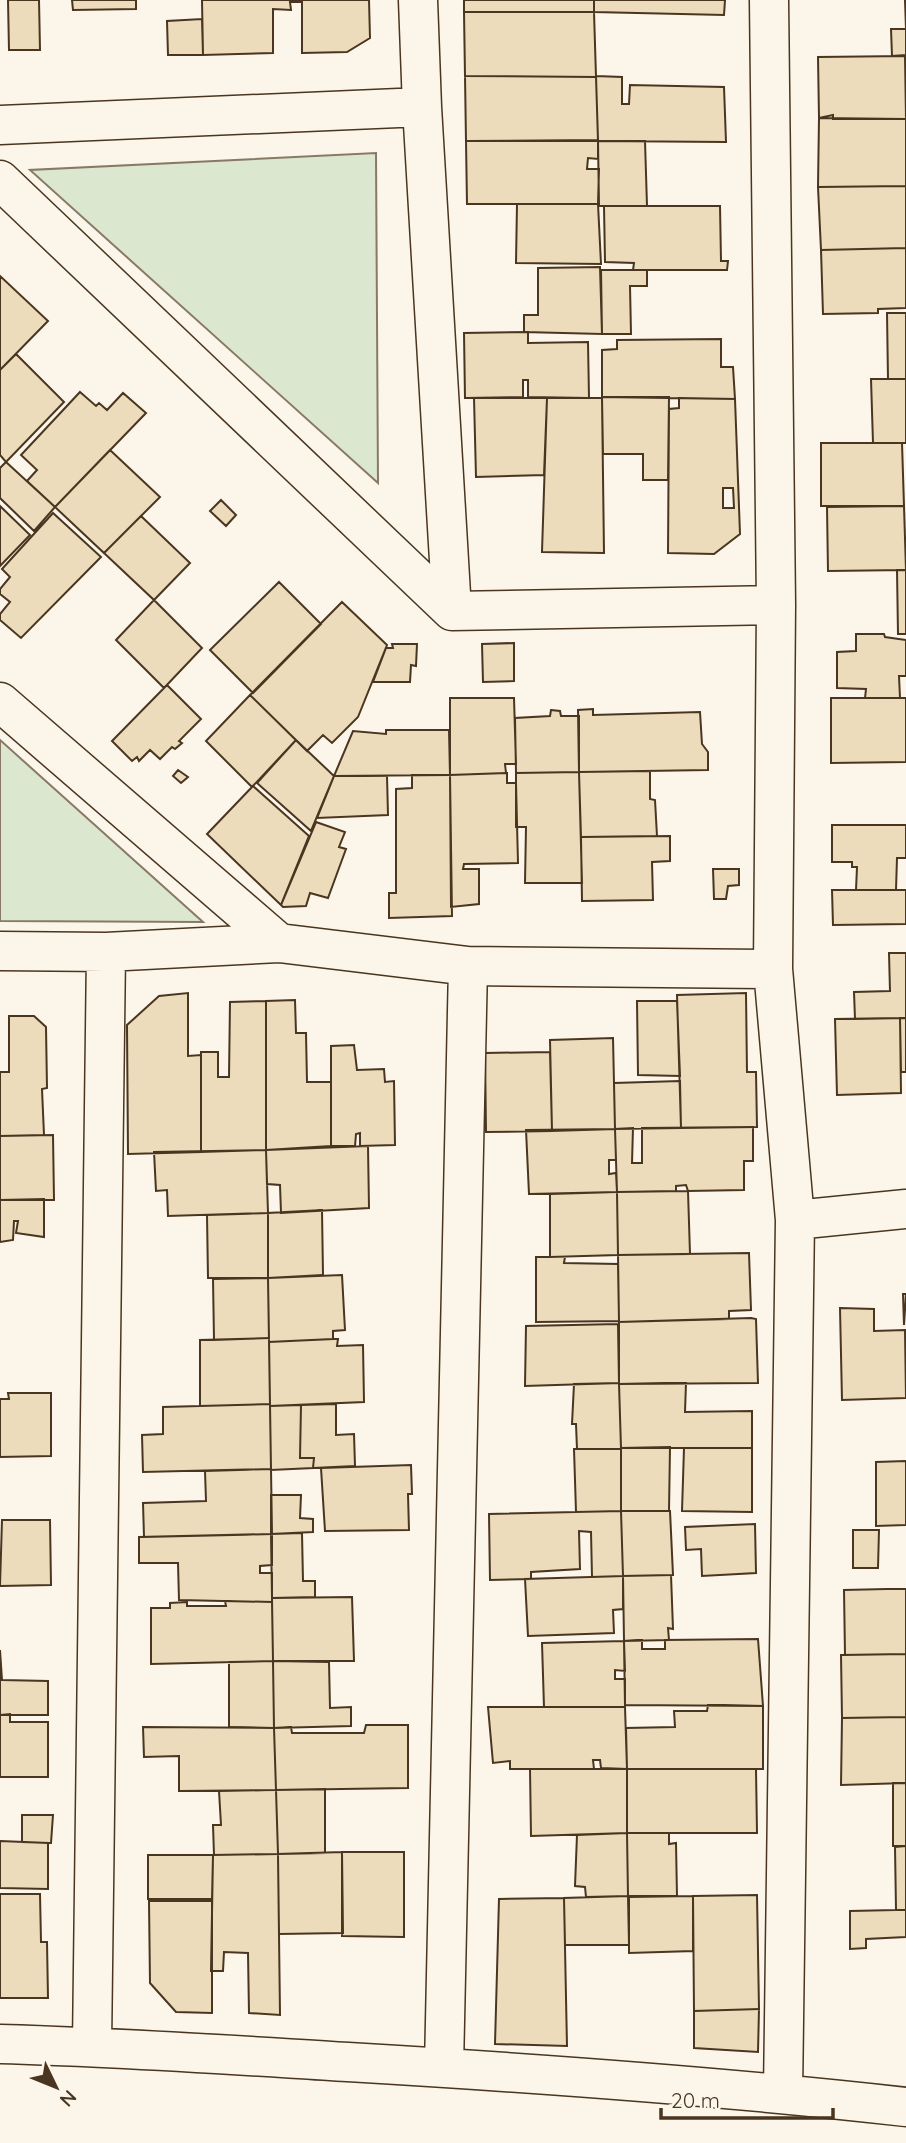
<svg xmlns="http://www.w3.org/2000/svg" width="906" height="2143" viewBox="0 0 906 2143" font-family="Quicksand,sans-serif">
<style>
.green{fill:#dce7d0;stroke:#887966;stroke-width:2}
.building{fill:#ecdcbc;stroke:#4a3520;stroke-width:2;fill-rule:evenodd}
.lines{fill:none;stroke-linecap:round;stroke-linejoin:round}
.street-casing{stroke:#4a3520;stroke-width:41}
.street{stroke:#fbf6e9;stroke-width:38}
</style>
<rect width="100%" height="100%" fill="#fbf6e9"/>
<path class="green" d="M 376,153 L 378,483 L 30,170 Z
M 0,740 L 203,922 L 0,921 Z"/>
<path class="building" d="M 8,0 L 39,0 L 40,50 L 9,50 Z
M 72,0 L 136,0 L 136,9 L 73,10 Z
M 202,0 L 369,0 L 370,38 L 347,52 L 302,53 L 302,2 L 290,2 L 291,10 L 273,9 L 273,53 L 203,55 Z
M 464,0 L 594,0 L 594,12 L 464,12 Z
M 594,0 L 725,0 L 724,15 L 594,12 Z
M 905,0 L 906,0 L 906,55 L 892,56 L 891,29 L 906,29 Z
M 464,12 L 594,12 L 596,77 L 465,76 Z
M 202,19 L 203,55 L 168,55 L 167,21 Z
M 905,56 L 906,119 L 833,119 L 833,115 L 819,118 L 818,57 Z
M 465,76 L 596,77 L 598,140 L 466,141 Z
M 596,76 L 622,77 L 622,104 L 629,104 L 630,85 L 724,87 L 726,142 L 598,141 Z
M 819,118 L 906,119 L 906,186 L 818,187 Z
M 466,141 L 598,141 L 598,159 L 588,158 L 587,169 L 599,169 L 598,204 L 467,204 Z
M 598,141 L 645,141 L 647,206 L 599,206 Z
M 906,186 L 906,248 L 821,250 L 818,187 Z
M 517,204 L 598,204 L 601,264 L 516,263 Z
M 604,206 L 720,206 L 721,261 L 728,261 L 727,270 L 633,270 L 634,263 L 605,262 Z
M 906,248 L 906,308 L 878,309 L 878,313 L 823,314 L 821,250 Z
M 600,267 L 602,334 L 524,332 L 524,315 L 538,315 L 538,268 Z
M 601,270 L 647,270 L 647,286 L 630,286 L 631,334 L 602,334 Z
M 0,276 L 48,321 L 0,370 Z
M 887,313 L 906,313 L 906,379 L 888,379 Z
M 528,332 L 528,343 L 588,342 L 589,398 L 528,397 L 528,380 L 523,380 L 523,397 L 465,398 L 464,333 Z
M 721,339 L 721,367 L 733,367 L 735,399 L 602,397 L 602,350 L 617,349 L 617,340 Z
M 16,354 L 64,402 L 6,462 L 0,455 L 0,370 Z
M 871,379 L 906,379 L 906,443 L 873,443 Z
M 80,392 L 96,406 L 99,403 L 107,410 L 123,393 L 146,413 L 55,507 L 27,481 L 37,470 L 21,455 Z
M 602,397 L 669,397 L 668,480 L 643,480 L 643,454 L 603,454 Z
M 474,398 L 547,398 L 544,475 L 476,477 Z
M 547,398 L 602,398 L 604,553 L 542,552 Z
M 679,398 L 735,399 L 740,534 L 714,554 L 668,553 L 669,409 L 679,408 ZM 723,488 L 733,488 L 734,508 L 723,508 Z
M 821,443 L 902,443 L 904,506 L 821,506 Z
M 110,450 L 160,497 L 104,553 L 55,507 Z
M 6,462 L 55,507 L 34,531 L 0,498 L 0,468 Z
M 221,500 L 236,515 L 226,526 L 210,511 Z
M 0,506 L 30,535 L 0,566 Z
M 904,506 L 906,570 L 828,571 L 827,507 Z
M 53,513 L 101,557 L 21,638 L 0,620 L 0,614 L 10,602 L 0,594 L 0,589 L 10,577 L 2,569 Z
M 141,516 L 190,563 L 154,600 L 104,553 Z
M 897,570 L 906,570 L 906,634 L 898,634 Z
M 279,582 L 321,624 L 253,693 L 210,650 Z
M 154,600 L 202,648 L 164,688 L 116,640 Z
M 342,602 L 387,645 L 358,717 L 332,743 L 323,735 L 307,751 L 250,695 Z
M 856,634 L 884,634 L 885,637 L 906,640 L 906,676 L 899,676 L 900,698 L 865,698 L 866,689 L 837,688 L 837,652 L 856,651 Z
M 514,643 L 514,681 L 483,682 L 482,644 Z
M 392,644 L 417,644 L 416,666 L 411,665 L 410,682 L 373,682 L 386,648 L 393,648 Z
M 167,685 L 201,719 L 179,741 L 182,743 L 175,749 L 172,747 L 160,759 L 150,750 L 139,761 L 137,757 L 132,761 L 112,741 Z
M 250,695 L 296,740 L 252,787 L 206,741 Z
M 450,698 L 514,698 L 516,764 L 505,764 L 506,773 L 450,775 Z
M 831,698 L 906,698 L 906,762 L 831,763 Z
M 593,709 L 593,715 L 700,712 L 702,744 L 708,752 L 708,770 L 579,772 L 578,710 Z
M 551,710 L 560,711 L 561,716 L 579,716 L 579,772 L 516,773 L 515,718 L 550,716 Z
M 386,730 L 449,730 L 450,775 L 334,776 L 353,731 L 386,734 Z
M 296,740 L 334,776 L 311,831 L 257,783 Z
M 178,770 L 188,777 L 181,783 L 173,776 Z
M 650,771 L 650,799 L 655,800 L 657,836 L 581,837 L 579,772 Z
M 579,772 L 582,883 L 525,883 L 526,827 L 516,827 L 516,773 Z
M 507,773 L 507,783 L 516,783 L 518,863 L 464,864 L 463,869 L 479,869 L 479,904 L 451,907 L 450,775 Z
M 412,775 L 450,775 L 452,916 L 389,918 L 389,893 L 396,893 L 396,789 L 412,788 Z
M 334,776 L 387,776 L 388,815 L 317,818 Z
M 253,786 L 309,836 L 281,905 L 207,834 Z
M 316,822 L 345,832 L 339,847 L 346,849 L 328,898 L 310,893 L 306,906 L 283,907 L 281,905 Z
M 832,825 L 906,825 L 906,858 L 897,858 L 896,890 L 856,890 L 857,867 L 852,867 L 852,862 L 832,862 Z
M 670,836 L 670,861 L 652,862 L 653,900 L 582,901 L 581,837 Z
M 713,869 L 739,869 L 739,885 L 728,886 L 726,899 L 714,899 Z
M 832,890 L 906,890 L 906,924 L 833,925 Z
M 889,953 L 906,953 L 906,1018 L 855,1019 L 854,992 L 890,991 Z
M 188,993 L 188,1056 L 201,1055 L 201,1152 L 128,1154 L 127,1025 L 159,996 Z
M 746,993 L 747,1072 L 756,1072 L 757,1127 L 681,1128 L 677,995 Z
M 295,1000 L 296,1033 L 306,1033 L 307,1082 L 331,1082 L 331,1146 L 266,1150 L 266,1001 Z
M 266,1001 L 266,1150 L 201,1152 L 201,1052 L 218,1052 L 218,1077 L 229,1077 L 230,1002 Z
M 637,1001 L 677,1001 L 680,1076 L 638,1075 Z
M 9,1016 L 34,1016 L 46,1027 L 47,1088 L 42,1089 L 44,1135 L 0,1136 L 0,1072 L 9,1072 Z
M 900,1018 L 906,1018 L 906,1072 L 901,1072 Z
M 900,1018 L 901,1093 L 837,1095 L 835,1019 Z
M 613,1038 L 615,1129 L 552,1131 L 550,1040 Z
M 354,1045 L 357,1070 L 384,1069 L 385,1082 L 394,1081 L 395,1145 L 360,1146 L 360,1133 L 356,1134 L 355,1146 L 331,1146 L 331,1046 Z
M 550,1052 L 552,1131 L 486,1132 L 485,1053 Z
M 680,1081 L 681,1128 L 615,1129 L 614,1083 Z
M 753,1127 L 753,1161 L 744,1161 L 744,1190 L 688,1191 L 686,1185 L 676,1186 L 676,1191 L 617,1192 L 615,1129 L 633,1128 L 632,1163 L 642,1163 L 642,1128 Z
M 615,1129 L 616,1160 L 609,1160 L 609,1174 L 616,1173 L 617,1192 L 529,1194 L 526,1130 Z
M 53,1135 L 54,1200 L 0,1200 L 0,1136 Z
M 368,1146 L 369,1208 L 281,1213 L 280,1185 L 267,1184 L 266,1150 Z
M 266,1150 L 268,1213 L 168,1216 L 167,1190 L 156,1191 L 154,1152 Z
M 688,1191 L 690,1254 L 618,1255 L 617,1192 Z
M 617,1192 L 618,1255 L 550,1257 L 550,1194 Z
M 44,1199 L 44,1237 L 16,1233 L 18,1221 L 14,1221 L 13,1240 L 0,1242 L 0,1200 Z
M 322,1210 L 323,1275 L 268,1278 L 268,1213 Z
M 268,1213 L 268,1278 L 208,1278 L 207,1215 Z
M 749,1253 L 751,1310 L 729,1311 L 729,1319 L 619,1322 L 618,1255 Z
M 536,1257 L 565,1257 L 564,1263 L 618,1264 L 619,1321 L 536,1322 Z
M 342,1275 L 345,1330 L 333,1331 L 333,1339 L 269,1342 L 268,1278 Z
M 268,1278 L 269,1338 L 214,1340 L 213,1279 Z
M 903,1294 L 906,1294 L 904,1325 Z
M 840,1308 L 874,1309 L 874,1331 L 905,1330 L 906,1398 L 842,1400 Z
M 751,1318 L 756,1319 L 758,1383 L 619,1384 L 619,1322 Z
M 618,1324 L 619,1383 L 525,1386 L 526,1326 Z
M 269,1338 L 270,1404 L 200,1406 L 200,1340 Z
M 333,1339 L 338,1339 L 337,1346 L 363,1345 L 364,1402 L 270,1406 L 269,1342 Z
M 619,1383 L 621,1449 L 577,1449 L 576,1424 L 572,1424 L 574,1384 Z
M 686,1383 L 685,1412 L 752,1411 L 752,1448 L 621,1448 L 619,1384 Z
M 8,1393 L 51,1393 L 51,1456 L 0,1457 L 0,1399 L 9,1399 Z
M 270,1404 L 271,1469 L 143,1472 L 142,1435 L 163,1434 L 163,1407 Z
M 336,1404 L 336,1435 L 354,1434 L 355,1466 L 313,1468 L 314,1458 L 300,1458 L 301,1405 Z
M 301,1405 L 300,1458 L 314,1458 L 313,1468 L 271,1470 L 270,1406 Z
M 670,1447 L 669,1511 L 621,1511 L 621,1448 Z
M 684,1448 L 752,1448 L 752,1512 L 682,1511 Z
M 574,1449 L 621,1449 L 621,1511 L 576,1512 Z
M 906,1461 L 906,1525 L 876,1526 L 876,1462 Z
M 411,1465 L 412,1494 L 408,1494 L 409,1530 L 325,1531 L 321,1468 Z
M 271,1469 L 272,1534 L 144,1537 L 143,1503 L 206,1501 L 205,1471 Z
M 271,1495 L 301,1495 L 300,1518 L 313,1519 L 313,1532 L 271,1534 Z
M 621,1511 L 623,1576 L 592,1577 L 591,1532 L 579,1531 L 580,1569 L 531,1572 L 531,1579 L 490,1580 L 489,1514 Z
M 621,1511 L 670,1511 L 673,1575 L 623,1576 Z
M 2,1520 L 50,1520 L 51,1585 L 0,1586 Z
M 755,1524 L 756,1573 L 702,1576 L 701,1549 L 686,1550 L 685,1527 Z
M 853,1530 L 879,1530 L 878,1568 L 853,1568 Z
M 302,1533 L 303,1581 L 315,1581 L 315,1597 L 272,1598 L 271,1534 Z
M 272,1534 L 272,1565 L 260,1566 L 260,1573 L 272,1573 L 272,1602 L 179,1600 L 178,1563 L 139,1563 L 139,1537 Z
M 671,1575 L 673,1629 L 668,1628 L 669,1640 L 624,1641 L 623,1576 Z
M 623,1576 L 623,1609 L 613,1610 L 614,1633 L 528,1636 L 525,1579 Z
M 887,1589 L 906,1589 L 906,1654 L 845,1655 L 844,1590 Z
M 352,1597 L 354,1661 L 273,1661 L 272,1598 Z
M 225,1601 L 272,1602 L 273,1661 L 151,1664 L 151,1608 L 170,1608 L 170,1603 L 187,1602 L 187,1606 L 226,1606 Z
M 758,1639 L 763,1706 L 625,1705 L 624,1641 L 642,1640 L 642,1649 L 665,1649 L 665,1640 Z
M 624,1641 L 625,1671 L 615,1670 L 615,1679 L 625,1679 L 625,1707 L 544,1707 L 542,1643 Z
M 0,1650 L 2,1680 L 48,1681 L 48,1715 L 0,1715 Z
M 906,1654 L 906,1717 L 842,1718 L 841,1655 Z
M 273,1661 L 329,1662 L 330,1708 L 351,1707 L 351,1726 L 274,1728 Z
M 273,1661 L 274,1728 L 229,1727 L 229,1662 Z
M 708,1705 L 763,1706 L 763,1769 L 627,1769 L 626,1728 L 675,1727 L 674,1711 L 707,1711 Z
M 488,1707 L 625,1707 L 627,1769 L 601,1768 L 600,1760 L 593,1760 L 594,1769 L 510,1769 L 510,1761 L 493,1763 Z
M 10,1714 L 10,1722 L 48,1722 L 48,1777 L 0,1777 L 0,1715 Z
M 906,1717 L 906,1783 L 841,1785 L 842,1718 Z
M 366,1725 L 408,1725 L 408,1788 L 276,1790 L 274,1728 L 291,1727 L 292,1733 L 364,1733 Z
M 143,1727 L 274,1728 L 276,1790 L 179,1791 L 179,1756 L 144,1757 Z
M 530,1769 L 627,1769 L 627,1833 L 531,1836 Z
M 627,1769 L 756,1769 L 757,1833 L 627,1833 Z
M 893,1783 L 906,1783 L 906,1846 L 893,1846 Z
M 325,1789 L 325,1853 L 278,1854 L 276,1790 Z
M 276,1790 L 278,1854 L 214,1855 L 213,1825 L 221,1825 L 219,1791 Z
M 22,1815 L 53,1815 L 51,1843 L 22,1842 Z
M 627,1833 L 628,1896 L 586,1897 L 585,1887 L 575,1886 L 577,1835 Z
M 627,1833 L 669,1833 L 669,1844 L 676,1843 L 677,1896 L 628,1896 Z
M 0,1841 L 48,1843 L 48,1889 L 0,1888 Z
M 906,1846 L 906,1910 L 896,1910 L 895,1847 Z
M 342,1852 L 343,1933 L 279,1934 L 278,1854 Z
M 342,1852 L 404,1852 L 404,1937 L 342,1936 Z
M 278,1854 L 280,2015 L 249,2013 L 248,1953 L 224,1952 L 223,1971 L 211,1971 L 213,1855 Z
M 148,1855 L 213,1855 L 212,1899 L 148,1899 Z
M 0,1894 L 40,1894 L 41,1942 L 47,1942 L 48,1998 L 0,1998 Z
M 757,1895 L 759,2009 L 694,2011 L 693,1896 Z
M 628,1896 L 629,1945 L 565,1945 L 564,1898 Z
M 693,1896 L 693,1951 L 629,1953 L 629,1897 Z
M 564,1898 L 567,2046 L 495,2044 L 499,1899 Z
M 149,1901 L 212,1901 L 212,2013 L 176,2012 L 150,1983 Z
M 896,1910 L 906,1910 L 906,1937 L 866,1939 L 866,1948 L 850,1949 L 850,1911 Z
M 759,2009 L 758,2052 L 694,2048 L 694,2011 Z"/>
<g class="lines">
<g class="street-casing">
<path id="street" d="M 418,0 L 422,107
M 769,0 L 776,605 L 773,969 L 795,1220 L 783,2093
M 0,125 L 422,107 L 452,611
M 0,180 L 452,611 L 776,605
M 0,702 L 279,943
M 0,951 L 106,952 L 279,943 L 468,966 L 773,969
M 795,1220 L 906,1209
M 0,2044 C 116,2047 232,2055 348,2062 C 534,2073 721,2086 906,2107
M 92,2046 L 106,952
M 444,2067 L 468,966"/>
</g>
<use href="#street" class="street"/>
</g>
<g transform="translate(56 2087) rotate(133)" stroke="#fbf6e9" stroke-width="5" paint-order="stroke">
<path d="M0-5L12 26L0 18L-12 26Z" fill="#4a3520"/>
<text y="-10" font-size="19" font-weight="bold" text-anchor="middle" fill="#4a3520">N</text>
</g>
<path d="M661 2108v10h172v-10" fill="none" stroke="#4a3520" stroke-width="3.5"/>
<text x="671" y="2108" font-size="21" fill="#4a3520" stroke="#fbf6e9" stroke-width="5" paint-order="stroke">20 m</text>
</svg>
